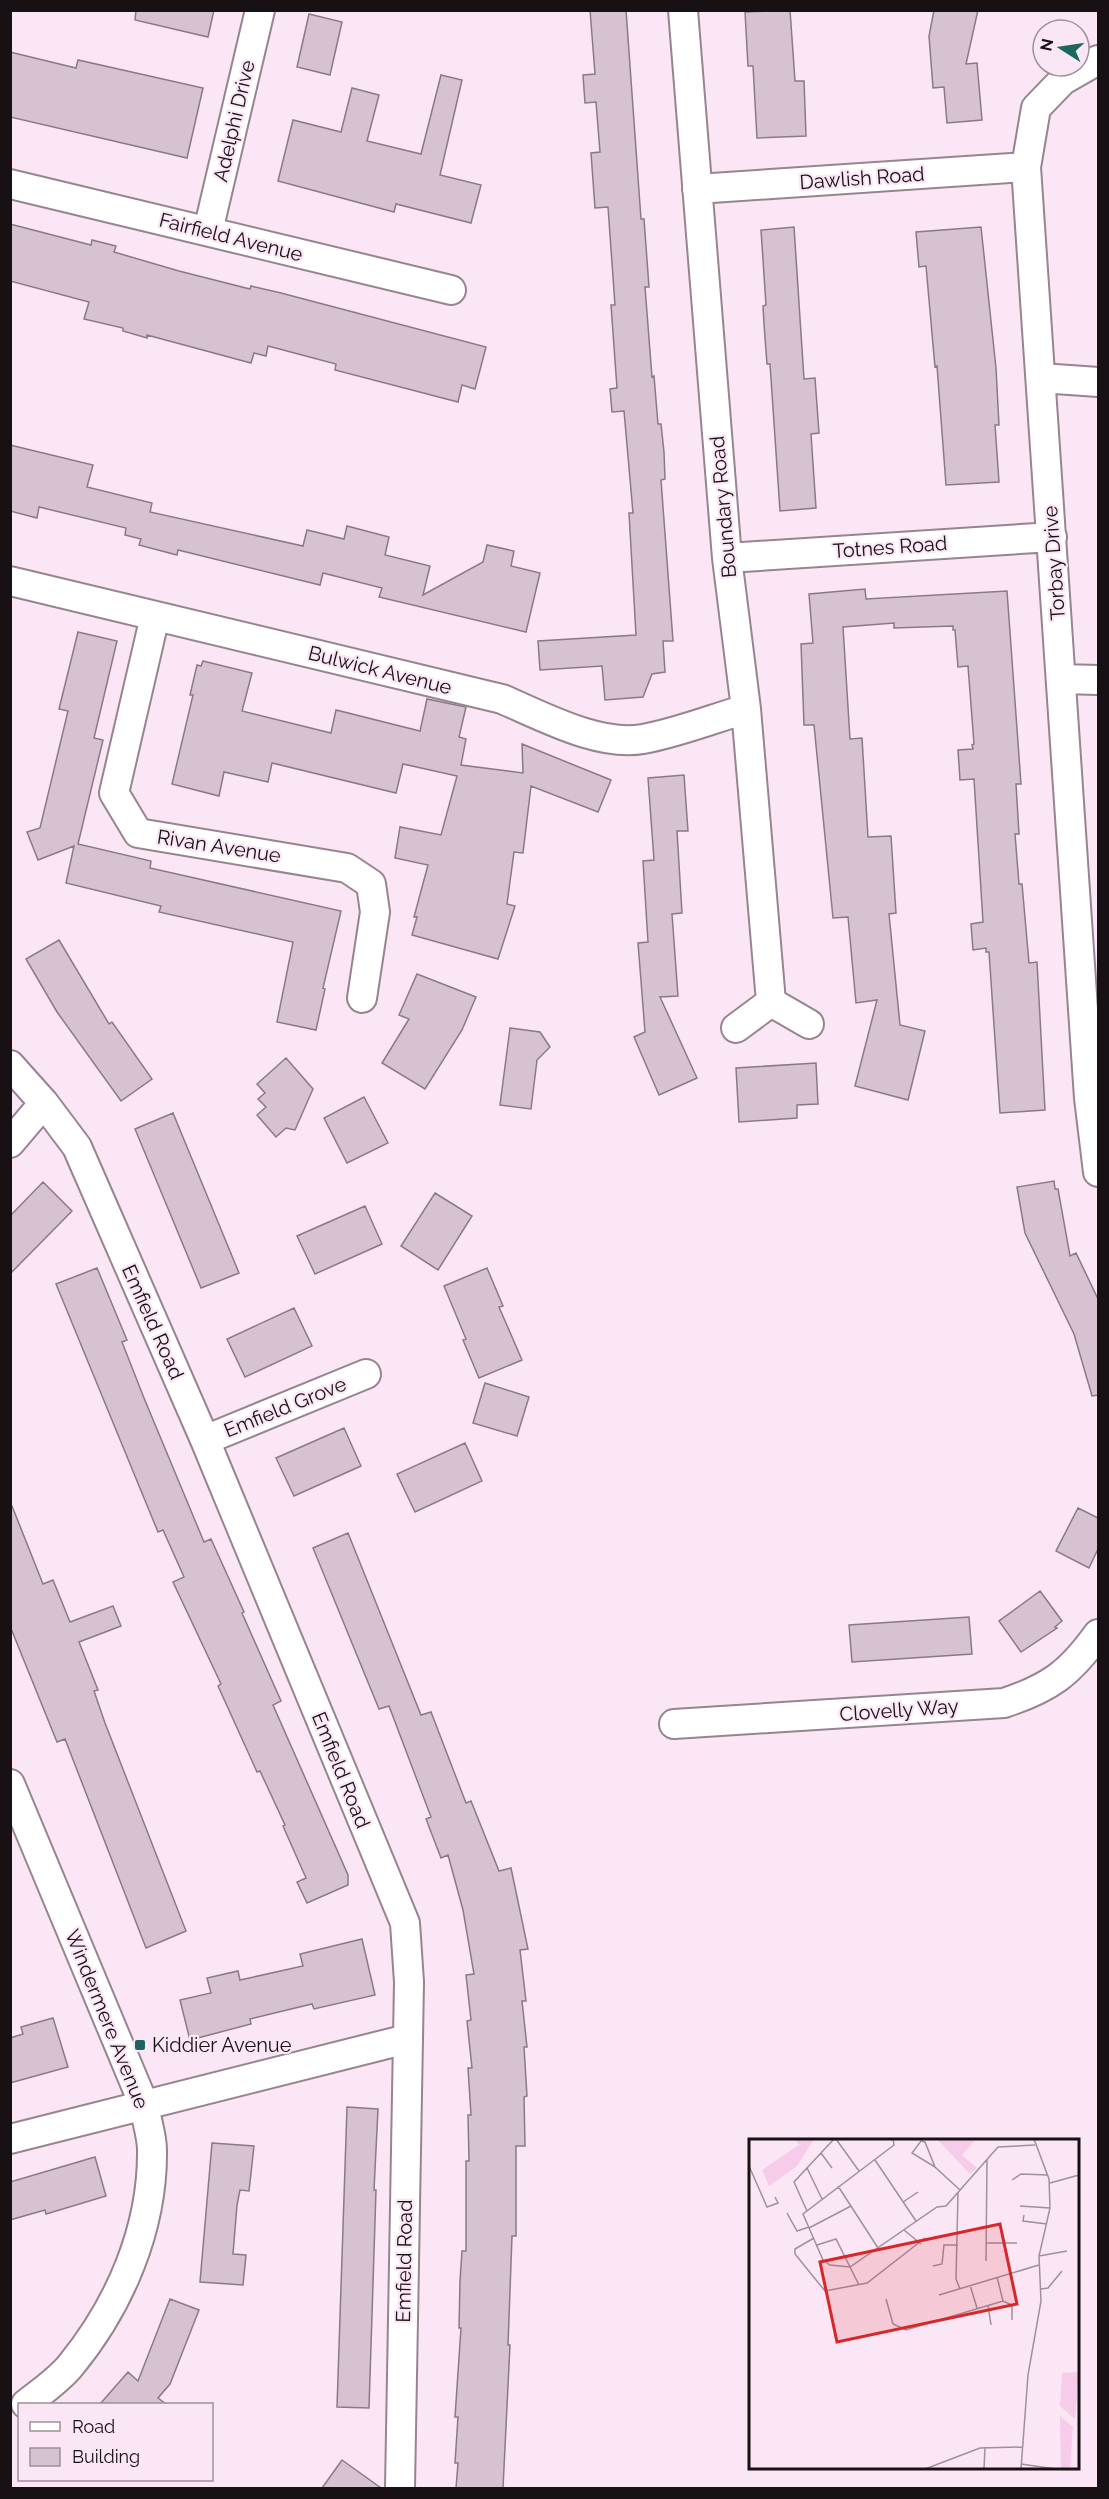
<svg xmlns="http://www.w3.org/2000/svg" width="1109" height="2499" viewBox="0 0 1109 2499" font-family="Raleway,sans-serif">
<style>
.building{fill:#d7c2d1;stroke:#8c7986;stroke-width:1.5}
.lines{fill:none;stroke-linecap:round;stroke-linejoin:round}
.street-casing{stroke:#978491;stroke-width:32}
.street{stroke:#fff;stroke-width:28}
.poi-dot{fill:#1b6760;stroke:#fbe6f5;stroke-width:2}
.labels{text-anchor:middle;stroke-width:4.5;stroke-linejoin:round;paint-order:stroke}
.street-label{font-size:20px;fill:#171015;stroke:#fbe6f5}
.poi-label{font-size:20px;fill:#171015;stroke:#fbe6f5;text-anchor:start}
.inset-road{fill:none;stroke:#a0909b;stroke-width:1.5}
.view{fill:#d62828;fill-opacity:0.15;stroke:#d62828;stroke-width:3}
.inset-edge{fill:none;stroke:#171015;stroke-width:3}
</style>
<rect width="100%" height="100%" fill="#fbe6f5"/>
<path class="building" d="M 136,10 L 214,10 L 208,37 L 135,20 Z
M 590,10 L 626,10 L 641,219 L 644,219 L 649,287 L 645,287 L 652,377 L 654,376 L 658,424 L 661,424 L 664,452 L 665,479 L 661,480 L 673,641 L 663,641 L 665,672 L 652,674 L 643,697 L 605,700 L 602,666 L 540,670 L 538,641 L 636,635 L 629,513 L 633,513 L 624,411 L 612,412 L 610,389 L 617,388 L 611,305 L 615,305 L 608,207 L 595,208 L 591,153 L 600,152 L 596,102 L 585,103 L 583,75 L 595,74 Z
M 790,10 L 795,81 L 804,81 L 806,136 L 757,138 L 753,66 L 748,66 L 745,12 Z
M 934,10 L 978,10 L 966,64 L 977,63 L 982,120 L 947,123 L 944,87 L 933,88 L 929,36 Z
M 309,14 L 342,22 L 330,75 L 297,67 Z
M 10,52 L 76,68 L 78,60 L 203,88 L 187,158 L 10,117 Z
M 441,75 L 462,80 L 440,175 L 481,185 L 471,223 L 396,204 L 394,212 L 278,181 L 293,120 L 341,132 L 352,88 L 379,95 L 367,141 L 421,154 Z
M 10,224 L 91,245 L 92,240 L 116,246 L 114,252 L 179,271 L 250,289 L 251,286 L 281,293 L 486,347 L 475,389 L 462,385 L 458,402 L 335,370 L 336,364 L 268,346 L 266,356 L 254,353 L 251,363 L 147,335 L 147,338 L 123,331 L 123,328 L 84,319 L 89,302 L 10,281 Z
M 794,227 L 804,379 L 815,378 L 819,433 L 811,434 L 816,508 L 780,511 L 770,364 L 767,364 L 764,324 L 763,306 L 766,305 L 761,230 Z
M 981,227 L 996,368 L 999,425 L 995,425 L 999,482 L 946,485 L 937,366 L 935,367 L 926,266 L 919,267 L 916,232 Z
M 10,445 L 93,465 L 87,487 L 152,503 L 150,512 L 303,546 L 307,530 L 344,539 L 347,526 L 389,537 L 385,555 L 430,566 L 423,595 L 483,562 L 487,545 L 514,551 L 511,566 L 540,573 L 526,632 L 379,597 L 382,588 L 323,573 L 320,585 L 178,550 L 177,555 L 139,545 L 141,539 L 125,535 L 126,528 L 39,507 L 37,518 L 10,511 Z
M 865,589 L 866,599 L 1007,591 L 1021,784 L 1016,784 L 1019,834 L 1015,834 L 1019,884 L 1022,884 L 1029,963 L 1037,962 L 1045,1110 L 1000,1113 L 989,952 L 986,952 L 986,948 L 973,950 L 971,924 L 983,922 L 974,779 L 960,780 L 958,750 L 973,749 L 972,745 L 974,744 L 968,666 L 958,667 L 955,630 L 953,630 L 953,626 L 894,628 L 894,623 L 843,627 L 850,739 L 862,738 L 868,837 L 891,836 L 896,913 L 889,914 L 900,1025 L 925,1031 L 908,1100 L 855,1086 L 877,1000 L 856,1003 L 848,917 L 833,918 L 814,725 L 804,725 L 801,644 L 813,643 L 809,594 Z
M 78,632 L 117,641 L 94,738 L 103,740 L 78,844 L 151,861 L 150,868 L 341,911 L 323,988 L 325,989 L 316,1030 L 277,1022 L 293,942 L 159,912 L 161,906 L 66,883 L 74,846 L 38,860 L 27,832 L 40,828 L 68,711 L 59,709 Z
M 203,661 L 252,673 L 242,711 L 331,733 L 336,710 L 420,731 L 427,699 L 466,707 L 459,737 L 466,739 L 461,765 L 523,773 L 522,744 L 611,780 L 598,812 L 531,786 L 523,853 L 514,852 L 507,904 L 515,906 L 498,959 L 412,935 L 417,917 L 414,917 L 428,865 L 395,858 L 400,827 L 441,835 L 457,776 L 403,764 L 396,793 L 272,763 L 268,782 L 224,772 L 219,796 L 172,784 L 193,695 L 190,695 L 197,665 L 201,666 Z
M 684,775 L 688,831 L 677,831 L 682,913 L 672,914 L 678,996 L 660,997 L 697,1078 L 659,1095 L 634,1037 L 645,1032 L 638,943 L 648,942 L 643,861 L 654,860 L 648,778 Z
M 59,940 L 109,1024 L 112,1022 L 152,1079 L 121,1101 L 57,1012 L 26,959 Z
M 417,974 L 476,997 L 462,1030 L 425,1089 L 382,1063 L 409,1019 L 399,1015 Z
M 510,1028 L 540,1032 L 550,1047 L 537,1060 L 531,1109 L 500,1105 Z
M 286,1058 L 313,1089 L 295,1130 L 286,1128 L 276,1137 L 257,1115 L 266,1107 L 258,1099 L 265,1093 L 257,1084 Z
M 816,1063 L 818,1104 L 797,1105 L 797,1118 L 739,1122 L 736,1068 Z
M 364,1097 L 388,1143 L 347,1163 L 324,1118 Z
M 173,1113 L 239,1273 L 201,1288 L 135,1129 Z
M 1054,1181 L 1055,1189 L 1058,1189 L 1070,1256 L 1076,1253 L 1098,1299 L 1098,1395 L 1092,1396 L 1074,1334 L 1025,1233 L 1017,1187 Z
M 43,1182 L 72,1211 L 10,1274 L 10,1216 Z
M 435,1193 L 472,1216 L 438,1270 L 401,1246 Z
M 365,1206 L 382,1244 L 315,1274 L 297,1236 Z
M 97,1268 L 127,1340 L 122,1342 L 144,1398 L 204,1542 L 211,1539 L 244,1612 L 242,1613 L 281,1701 L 273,1705 L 348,1875 L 348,1885 L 307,1903 L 297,1882 L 306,1878 L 283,1826 L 285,1825 L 260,1771 L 257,1772 L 218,1686 L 221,1684 L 173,1582 L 184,1577 L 163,1530 L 158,1532 L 56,1284 Z
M 487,1268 L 503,1306 L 499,1307 L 522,1360 L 479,1378 L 463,1340 L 466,1339 L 444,1286 Z
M 294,1308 L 312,1346 L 245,1377 L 227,1339 Z
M 485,1383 L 529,1397 L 517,1436 L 473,1423 Z
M 344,1428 L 361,1466 L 294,1496 L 276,1458 Z
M 465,1443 L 482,1481 L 415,1512 L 397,1474 Z
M 10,1506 L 12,1506 L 43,1584 L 53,1580 L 70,1622 L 113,1606 L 121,1626 L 79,1642 L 98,1690 L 94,1691 L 105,1723 L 186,1931 L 146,1948 L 65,1739 L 57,1742 L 10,1626 Z
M 1078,1508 L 1098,1518 L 1098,1549 L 1089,1568 L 1056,1551 Z
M 348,1533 L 421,1715 L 431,1712 L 466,1803 L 471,1801 L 499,1871 L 511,1868 L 528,1949 L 520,1950 L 526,2001 L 522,2001 L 527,2047 L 524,2047 L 527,2096 L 524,2097 L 525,2146 L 516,2146 L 516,2236 L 512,2236 L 508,2345 L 510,2345 L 503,2488 L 456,2488 L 458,2463 L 455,2463 L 458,2417 L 455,2417 L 461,2328 L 459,2328 L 460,2281 L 462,2251 L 466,2251 L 466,2161 L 469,2161 L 468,2115 L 471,2115 L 468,2068 L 472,2068 L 467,2021 L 471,2020 L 466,1975 L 474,1974 L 463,1910 L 448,1855 L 441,1858 L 426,1819 L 431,1817 L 389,1706 L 379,1709 L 313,1548 Z
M 1040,1591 L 1062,1621 L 1055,1627 L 1057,1628 L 1021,1652 L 999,1621 Z
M 969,1617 L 972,1654 L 852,1662 L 849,1625 Z
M 362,1939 L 375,1995 L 314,2009 L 312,2004 L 250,2019 L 251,2024 L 190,2040 L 180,2000 L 211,1993 L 207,1978 L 238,1971 L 240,1980 L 303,1966 L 300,1954 Z
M 53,2018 L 68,2067 L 10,2083 L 10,2038 L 23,2034 L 21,2027 Z
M 347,2107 L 378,2109 L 374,2190 L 376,2190 L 369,2408 L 337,2407 Z
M 212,2143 L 254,2146 L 249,2191 L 240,2190 L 237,2205 L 233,2254 L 246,2255 L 243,2285 L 200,2282 Z
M 95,2157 L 106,2196 L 46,2214 L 45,2210 L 10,2220 L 10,2182 Z
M 170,2299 L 199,2310 L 170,2384 L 158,2398 L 166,2404 L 100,2404 L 128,2372 L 138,2381 Z
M 342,2460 L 381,2488 L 322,2488 Z"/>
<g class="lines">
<g class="street-casing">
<path id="street" d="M 683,10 L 727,558 L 746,709 L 771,1002
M 1098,60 L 1063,80 L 1036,108 L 1026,167 L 1089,1098 L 1098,1172
M 10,184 L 451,290
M 697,189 L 1026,167
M 208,231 L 260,10
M 1041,378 L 1098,382
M 727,558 L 1052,537
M 10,581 L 502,699 C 542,716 599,747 643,739 C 677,733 712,719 746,709
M 155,616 L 114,793 L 138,833 L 347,868 L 371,884 L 375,912 L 362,998
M 1062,679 L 1098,680
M 771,1002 L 809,1024
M 736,1028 L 771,1002
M 10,1065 L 44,1103 L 77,1147 L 205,1440 L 405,1923 L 409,1982 L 400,2488
M 10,1143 L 44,1103
M 205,1440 L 366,1374
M 674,1724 L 1004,1703 C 1050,1688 1070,1673 1098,1634
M 10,1784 L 144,2105 C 146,2119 152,2135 152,2150 C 153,2228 120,2305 71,2365 C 59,2380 41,2392 26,2404
M 10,2139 L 407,2039"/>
</g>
<use href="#street" class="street"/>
</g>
<rect class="poi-dot" x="134" y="2039" width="12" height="12" rx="3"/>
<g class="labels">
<g class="street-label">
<text transform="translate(234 121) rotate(-77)" y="7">Adelphi Drive</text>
<text transform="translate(862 178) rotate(-4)" y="7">Dawlish Road</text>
<text transform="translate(231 237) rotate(14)" y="7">Fairfield Avenue</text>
<text transform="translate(723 507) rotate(-95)" y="7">Boundary Road</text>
<text transform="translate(890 547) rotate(-4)" y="7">Totnes Road</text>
<text transform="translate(1054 563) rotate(-94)" y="7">Torbay Drive</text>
<text transform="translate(380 670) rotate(14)" y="7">Bulwick Avenue</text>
<text transform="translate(219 846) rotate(9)" y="7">Rivan Avenue</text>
<text transform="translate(153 1322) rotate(66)" y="7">Emfield Road</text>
<text transform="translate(285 1407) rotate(-22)" y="7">Emfield Grove</text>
<text transform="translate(899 1710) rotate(-4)" y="7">Clovelly Way</text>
<text transform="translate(341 1770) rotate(68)" y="7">Emfield Road</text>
<text transform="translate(107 2019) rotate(68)" y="7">Windermere Avenue</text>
<text transform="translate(404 2261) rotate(-89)" y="7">Emfield Road</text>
</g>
<g class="poi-label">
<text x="152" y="2052">Kiddier Avenue</text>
</g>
</g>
<g transform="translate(749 2139)">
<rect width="330" height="330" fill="#fbe6f5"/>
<path d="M 46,0 L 65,0 L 48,27 L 20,47 L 13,31 L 50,6 ZM 188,0 L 227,0 L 213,16 L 228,29 L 221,35 ZM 330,233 L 326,280 L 311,267 L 313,234 ZM 311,277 L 324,288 L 321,330 L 312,330 Z" fill="#f7cbea"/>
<path class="inset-road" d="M 87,0 L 110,32M 144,0 L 145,6 L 54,75 L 74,121 L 81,126 L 101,128 L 188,68 L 197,67 L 249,8 L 286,6M 72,14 L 83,29M 126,21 L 167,82M 0,27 L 18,68 L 29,64 L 26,58M 186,28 L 163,14 L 172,2 L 176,3 L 186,28 L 211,51M 58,29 L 73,60M 263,41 L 272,35 L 299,36M 301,44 L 330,36M 89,47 L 129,109M 209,54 L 207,140 L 211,150M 154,63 L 169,53M 271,67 L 301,69M 58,72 L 45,43 L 85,0M 38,74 L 48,92 L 60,88M 275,76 L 274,82 L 298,85M 60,89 L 102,67M 155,91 L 172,105M 65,99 L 46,110 L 46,115 L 76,152 L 118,144 L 176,99M 237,104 L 268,104M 68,106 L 87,100 L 110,146M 290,117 L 318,112M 237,122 L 238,20M 184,127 L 193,125 L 195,106 L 209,106M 248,138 L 254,162M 221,146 L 228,169M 292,150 L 299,149 L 313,132M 190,156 L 290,126M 137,160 L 144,185 L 157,191 L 254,162 L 263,166 L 263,181M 239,166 L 242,186M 272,325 L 307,330M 176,330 L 231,309 L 273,308M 235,330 L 236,308M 272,330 L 279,236 L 292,162 L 290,117 L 301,69 L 300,40 L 285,0"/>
<path class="view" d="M 251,85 L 268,165 L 88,203 L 71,123 Z"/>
<rect width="330" height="330" class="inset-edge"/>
</g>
<rect width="1109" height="2499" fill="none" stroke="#171015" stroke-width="24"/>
<rect x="18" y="2403" width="195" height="78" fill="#fbe6f5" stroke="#a0909b" stroke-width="1.5"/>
<rect x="30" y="2422" width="30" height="9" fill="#ffffff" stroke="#a0909b" stroke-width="1.5"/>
<text x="72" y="2433" font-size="18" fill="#171015">Road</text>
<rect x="30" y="2448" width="30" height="18" fill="#d7c2d1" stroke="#a0909b" stroke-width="1.5"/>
<text x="72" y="2463" font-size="18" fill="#171015">Building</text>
<g transform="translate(1061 48) rotate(282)"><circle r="28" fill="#fbe6f5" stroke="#a0909b" stroke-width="1.5"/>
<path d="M0-4.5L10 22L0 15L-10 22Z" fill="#1b6760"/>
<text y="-9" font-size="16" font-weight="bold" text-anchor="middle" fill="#171015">N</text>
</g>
</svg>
